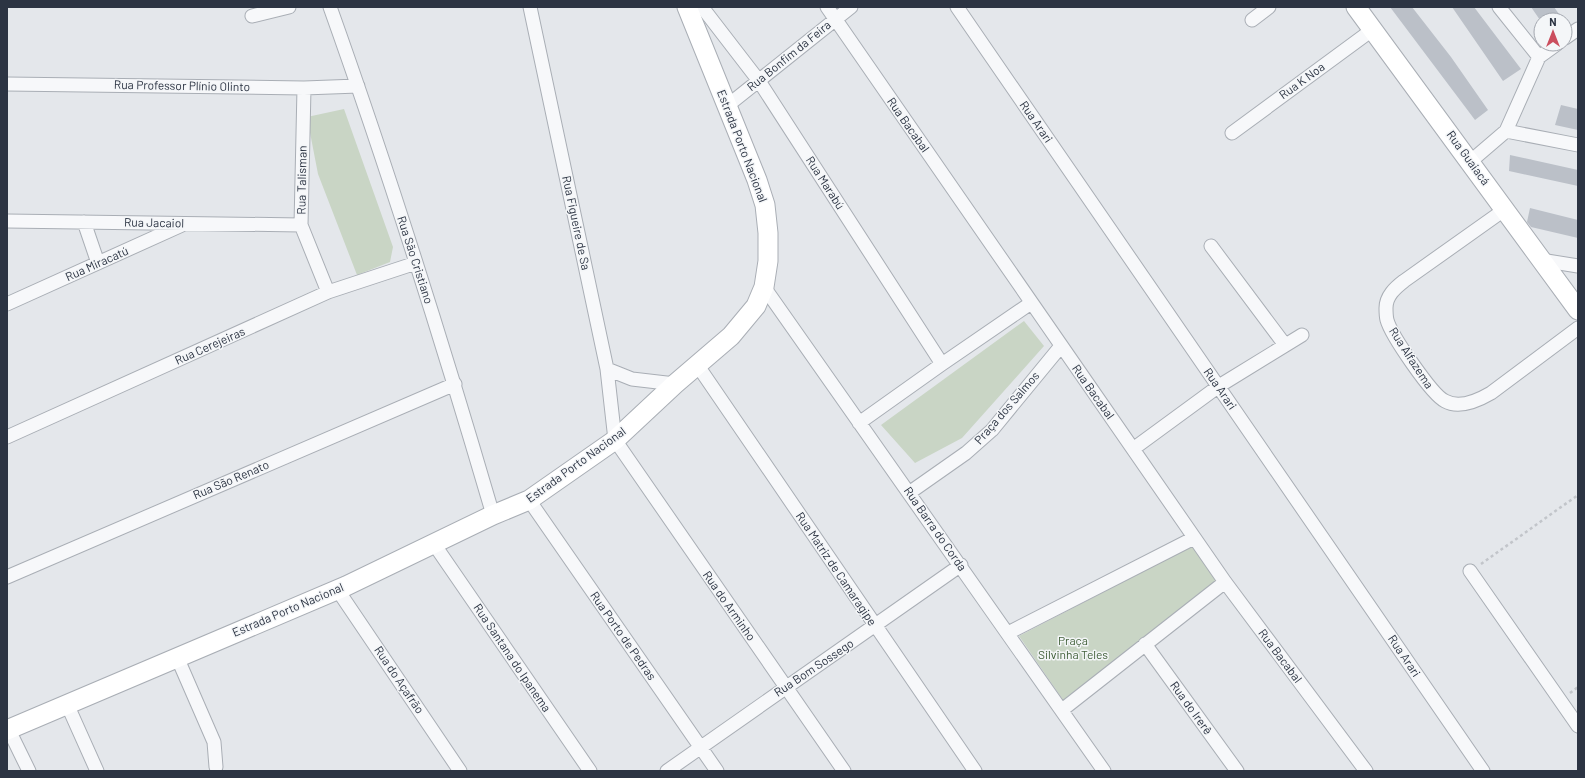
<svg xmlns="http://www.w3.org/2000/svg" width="1585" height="778" viewBox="0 0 1585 778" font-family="Barlow,sans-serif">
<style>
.green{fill:#c9d5c5}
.building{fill:#bbc0c8}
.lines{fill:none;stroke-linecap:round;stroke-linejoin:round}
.street-casing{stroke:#a9aeb5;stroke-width:15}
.secondary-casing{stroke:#a9aeb5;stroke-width:21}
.path{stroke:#c2c5ca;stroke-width:2.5;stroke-dasharray:3 3;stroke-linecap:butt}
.street{stroke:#f7f8fa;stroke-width:13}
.secondary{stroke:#fff;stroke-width:19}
.labels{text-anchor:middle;stroke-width:3;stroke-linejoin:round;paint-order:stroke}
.street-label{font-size:12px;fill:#2c3443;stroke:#f4f6f8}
.park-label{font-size:12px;fill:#405f39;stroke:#f4f6f8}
</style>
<rect width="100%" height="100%" fill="#e4e7eb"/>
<path class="green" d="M 344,109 L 393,247 L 390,262 L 357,275 L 318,174 L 307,117 Z
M 1024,321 L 1044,346 L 962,438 L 915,463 L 881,425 Z
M 1192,546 L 1218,582 L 1063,700 L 1019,636 Z"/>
<path class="building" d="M 1390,7 L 1412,7 L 1451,57 L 1488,110 L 1475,120 Z
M 1452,7 L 1474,7 L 1521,69 L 1503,81 Z
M 1531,7 L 1554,7 L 1559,14 L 1550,20 L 1540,20 Z
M 1561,105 L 1578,109 L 1578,130 L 1555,125 Z
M 1510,155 L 1578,170 L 1578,186 L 1509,171 Z
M 1530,208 L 1578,220 L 1578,238 L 1531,227 L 1527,222 Z"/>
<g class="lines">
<g class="street-casing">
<path id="street" d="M 330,7 C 390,175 443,344 493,515
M 530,7 L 607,369 L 615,440 L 844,771
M 702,7 L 759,81 L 942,364
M 827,7 L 1225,582 L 1366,771
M 957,7 L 1483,771
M 1499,7 L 1539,57
M 252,16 L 289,7
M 1252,20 L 1269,7
M 1565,38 L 1578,29
M 7,84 L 304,88 L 358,86
M 304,88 L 301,225 L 328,292
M 727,106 L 851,7
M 1506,131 L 1578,145
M 1232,133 L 1372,30
M 1471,161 L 1506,131 L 1539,57 L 1557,44
M 1504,210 L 1404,281 C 1395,288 1386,296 1386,308 C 1386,311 1386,316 1387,320 C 1391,335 1432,395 1445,401 C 1459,409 1479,400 1491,393 L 1578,328
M 7,221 L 301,225
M 84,222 L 98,263
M 1211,246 L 1285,345
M 1541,260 L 1578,266
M 764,287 L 1104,771
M 7,304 L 182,225
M 698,366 L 975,771
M 607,369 L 632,379 L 675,384
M 859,423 L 942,364 L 1031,303
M 7,437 L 328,292 L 416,263
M 1133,449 L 1219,386 L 1302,335
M 909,493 L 966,453 L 992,430 L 1061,346
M 529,500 L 717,771
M 434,544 L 590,771
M 1470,571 L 1578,726
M 7,577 L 455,384
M 337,589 L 460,771
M 1008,633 L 1194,538
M 1145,644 L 1237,771
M 177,657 L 214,742 L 216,767
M 67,704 L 97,771
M 1062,710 L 1225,582
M 7,726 L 29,771
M 667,771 L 961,565"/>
</g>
<g class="secondary-casing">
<path id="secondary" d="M 1356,7 L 1578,310
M 7,730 L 346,586 L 493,515 L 529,500 L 615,440 L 675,384 L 731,336 L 756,306 L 764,287 L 768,261 L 768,233 L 765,205 L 757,180 L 687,7"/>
</g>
<path class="path" d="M 1481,564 L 1578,495
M 1570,693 L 1578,687"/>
<use href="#street" class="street"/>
<use href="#secondary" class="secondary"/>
</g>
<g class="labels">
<g class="street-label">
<text transform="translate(789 56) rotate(-39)" y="4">Rua Bonfim da Feira</text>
<text transform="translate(1302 81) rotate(-36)" y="4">Rua K Noa</text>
<text transform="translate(182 86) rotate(1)" y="4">Rua Professor Plínio Olinto</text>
<text transform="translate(1036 122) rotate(55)" y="4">Rua Arari</text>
<text transform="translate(908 125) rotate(55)" y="4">Rua Bacabal</text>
<text transform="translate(742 146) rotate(69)" y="4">Estrada Porto Nacional</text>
<text transform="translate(1468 158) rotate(54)" y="4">Rua Guaiacá</text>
<text transform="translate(302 180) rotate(-89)" y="4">Rua Talisman</text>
<text transform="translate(825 183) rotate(57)" y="4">Rua Marabú</text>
<text transform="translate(154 223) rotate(1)" y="4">Rua Jacaiol</text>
<text transform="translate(576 223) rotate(78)" y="4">Rua Figueire de Sa</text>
<text transform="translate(415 260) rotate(72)" y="4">Rua São Cristiano</text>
<text transform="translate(97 264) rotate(-24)" y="4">Rua Miracatú</text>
<text transform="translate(210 346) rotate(-24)" y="4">Rua Cerejeiras</text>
<text transform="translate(1411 358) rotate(57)" y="4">Rua Alfazema</text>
<text transform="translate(1220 389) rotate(55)" y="4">Rua Arari</text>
<text transform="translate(1093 392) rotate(55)" y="4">Rua Bacabal</text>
<text transform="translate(1007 408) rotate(-49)" y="4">Praça dos Salmos</text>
<text transform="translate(576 465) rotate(-36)" y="4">Estrada Porto Nacional</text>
<text transform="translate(231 480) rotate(-23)" y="4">Rua São Renato</text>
<text transform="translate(935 529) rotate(55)" y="4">Rua Barra do Corda</text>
<text transform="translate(836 569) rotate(56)" y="4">Rua Matriz de Camaragipe</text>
<text transform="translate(729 606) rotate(55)" y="4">Rua do Arminho</text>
<text transform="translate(288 610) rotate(-23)" y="4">Estrada Porto Nacional</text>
<text transform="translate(623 636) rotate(55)" y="4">Rua Porto de Pedras</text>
<text transform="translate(1280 656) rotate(53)" y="4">Rua Bacabal</text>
<text transform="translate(1404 656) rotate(56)" y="4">Rua Arari</text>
<text transform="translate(512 658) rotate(56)" y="4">Rua Santana do Ipanema</text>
<text transform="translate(814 668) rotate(-34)" y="4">Rua Bom Sossego</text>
<text transform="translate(399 680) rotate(56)" y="4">Rua do Açafrão</text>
<text transform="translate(1191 708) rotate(54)" y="4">Rua do Irerê</text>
</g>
<g class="park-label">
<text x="1073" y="645">Praça<tspan x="1073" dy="14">Silvinha Teles</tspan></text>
</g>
</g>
<rect width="1585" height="778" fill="none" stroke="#2c3443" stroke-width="16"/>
<g transform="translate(1553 32)"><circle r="19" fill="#f4f6f8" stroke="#a4a8b0"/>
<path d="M0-3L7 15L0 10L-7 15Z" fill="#cb4e5e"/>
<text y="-6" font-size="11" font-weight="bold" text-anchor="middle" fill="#2c3443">N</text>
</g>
</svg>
